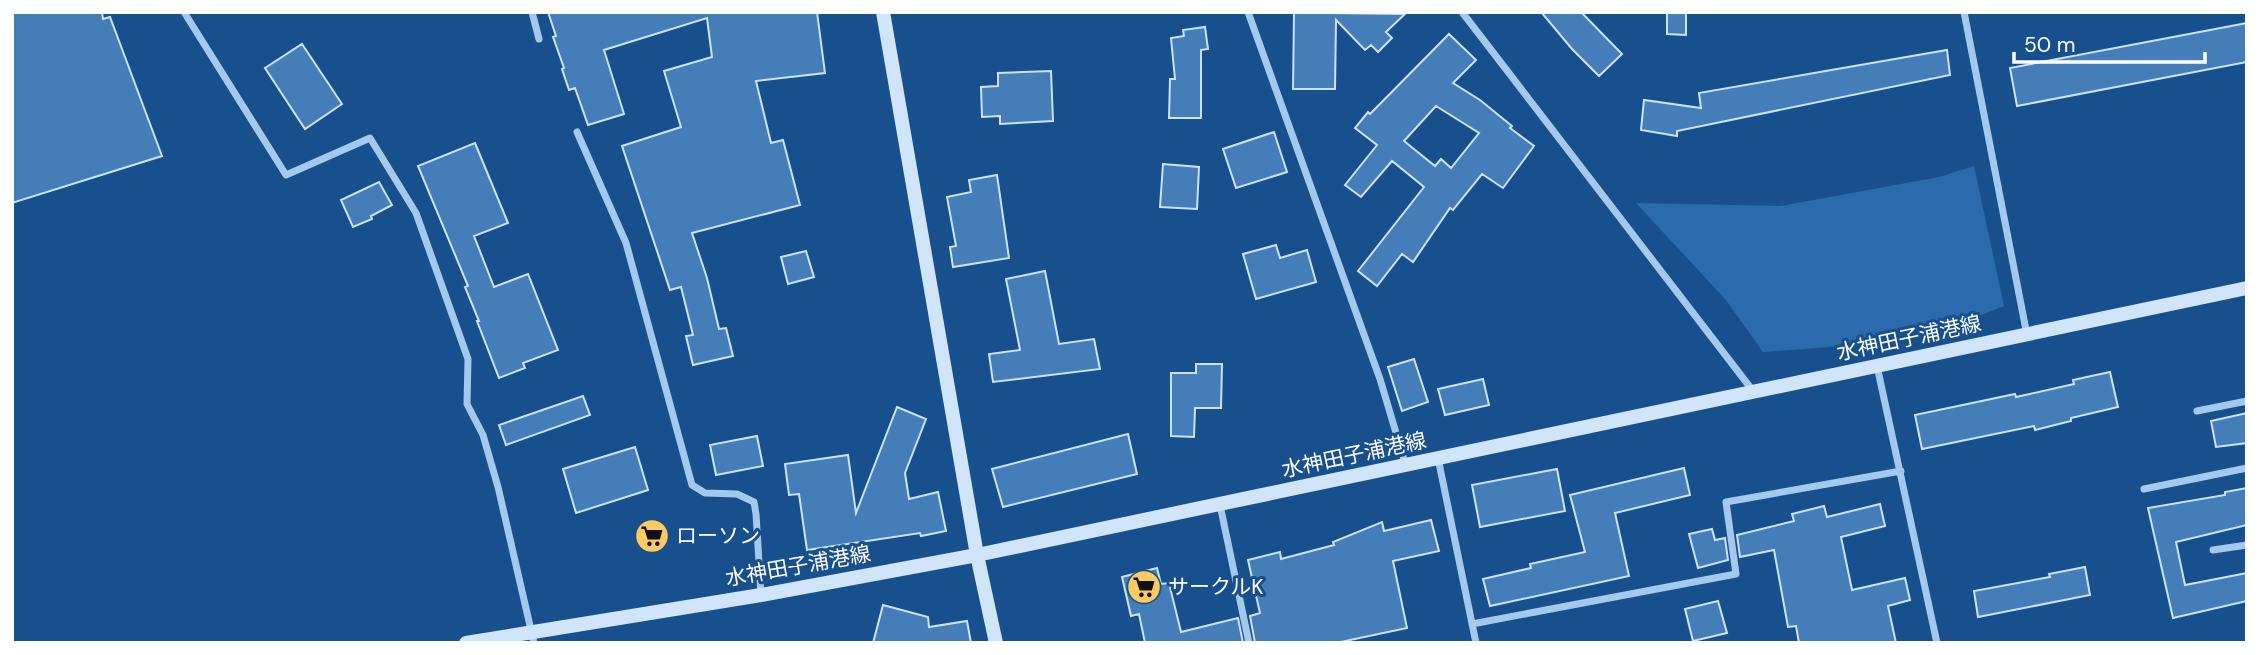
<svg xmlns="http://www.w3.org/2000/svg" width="2259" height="655" viewBox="0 0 2259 655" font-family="'DM Sans','Noto Sans JP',sans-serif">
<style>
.green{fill:#2b6bac}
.building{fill:#457db8;stroke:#cae2fb;stroke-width:2;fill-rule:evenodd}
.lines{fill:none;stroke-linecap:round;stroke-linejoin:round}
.street{stroke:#a4c9ef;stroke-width:7}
.secondary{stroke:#d1e5fa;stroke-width:14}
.labels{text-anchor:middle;stroke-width:6;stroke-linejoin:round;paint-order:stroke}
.street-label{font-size:21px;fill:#fff;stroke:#18508d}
.poi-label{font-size:21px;fill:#fff;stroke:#18508d;text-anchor:start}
</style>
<rect width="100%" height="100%" fill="#18508d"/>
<path class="green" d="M 1974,166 L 2004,306 L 1969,320 L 1920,325 L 1870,344 L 1763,352 L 1726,300 L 1636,203 L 1781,206 L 1939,177 Z"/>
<path class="building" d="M 12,12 L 102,12 L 103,19 L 110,17 L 162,156 L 12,203 Z
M 548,12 L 817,12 L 825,73 L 756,81 L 771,143 L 783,140 L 800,205 L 692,233 L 707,278 L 719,329 L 726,328 L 733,356 L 693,365 L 686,336 L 693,335 L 681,287 L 670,290 L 622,146 L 681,127 L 664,71 L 712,57 L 707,18 L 604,50 L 624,114 L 588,125 L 575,88 L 569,90 L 562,69 L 564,68 L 553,37 L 556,36 Z
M 1541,12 L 1581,12 L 1622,54 L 1599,76 L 1572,49 Z
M 1667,12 L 1686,12 L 1686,35 L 1667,34 Z
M 1294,13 L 1329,13 L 1405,14 L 1386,32 L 1392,38 L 1378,52 L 1371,45 L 1365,50 L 1336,20 L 1335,89 L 1293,89 Z
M 2247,23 L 2247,62 L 2017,106 L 2010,68 Z
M 1205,27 L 1208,49 L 1201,50 L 1201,118 L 1169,118 L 1170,79 L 1175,79 L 1171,38 L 1184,36 L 1183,30 Z
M 1449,34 L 1476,60 L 1453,83 L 1480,100 L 1512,126 L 1510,128 L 1534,146 L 1503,188 L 1482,174 L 1453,210 L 1450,208 L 1413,262 L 1402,254 L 1377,286 L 1358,271 L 1424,187 L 1392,161 L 1361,197 L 1345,185 L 1377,145 L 1355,128 L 1368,112 L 1370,114 ZM 1436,106 L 1479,133 L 1451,168 L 1441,159 L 1435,166 L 1404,141 Z
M 302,44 L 342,104 L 305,129 L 265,68 Z
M 1947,50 L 1950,75 L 1677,131 L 1677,136 L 1641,130 L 1644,100 L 1701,108 L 1699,93 Z
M 1051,71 L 1053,121 L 1000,124 L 1000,116 L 982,117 L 981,87 L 998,86 L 998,73 Z
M 1274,132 L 1287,172 L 1236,188 L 1223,149 Z
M 475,143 L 508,223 L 474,236 L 494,287 L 528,274 L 558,350 L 523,363 L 525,368 L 499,378 L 477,321 L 479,321 L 465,287 L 468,286 L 418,166 Z
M 1163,164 L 1199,167 L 1197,209 L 1160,207 Z
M 997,175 L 1009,258 L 953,267 L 950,247 L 956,246 L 947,197 L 971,192 L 969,180 Z
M 379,182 L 392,205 L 371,216 L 372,219 L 353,227 L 341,200 Z
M 1276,245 L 1280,258 L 1307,250 L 1316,282 L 1256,299 L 1243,254 Z
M 806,251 L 814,277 L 788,284 L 781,257 Z
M 1045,271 L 1059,344 L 1094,339 L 1100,369 L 993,382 L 989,354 L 1020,350 L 1006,279 Z
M 1414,359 L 1428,402 L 1402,411 L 1388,367 Z
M 1196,364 L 1222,364 L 1221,408 L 1195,408 L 1194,437 L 1171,436 L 1171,373 L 1196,373 Z
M 2110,372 L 2118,407 L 2071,418 L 2071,421 L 2035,430 L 2034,426 L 1922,449 L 1915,415 L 2015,394 L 2016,397 L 2074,384 L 2073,380 Z
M 1483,379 L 1489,405 L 1445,415 L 1438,389 Z
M 583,396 L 590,415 L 506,445 L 499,425 Z
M 897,407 L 926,419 L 905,473 L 909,499 L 938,492 L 946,531 L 921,536 L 920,533 L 807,550 L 799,494 L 789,495 L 785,464 L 848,455 L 856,513 Z
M 2247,413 L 2247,443 L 2216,447 L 2211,421 Z
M 1128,434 L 1137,474 L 1003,507 L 992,469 Z
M 757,436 L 763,466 L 716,475 L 710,445 Z
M 635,447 L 648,490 L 576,513 L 563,469 Z
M 1684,468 L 1690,495 L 1615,513 L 1629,576 L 1490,606 L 1483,579 L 1531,568 L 1530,564 L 1585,552 L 1570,495 Z
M 1557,469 L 1565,511 L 1480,527 L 1472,485 Z
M 2247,488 L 2247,525 L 2176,542 L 2185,585 L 2247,573 L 2247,601 L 2173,618 L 2148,508 L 2225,495 L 2225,492 Z
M 1880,504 L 1885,526 L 1841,537 L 1852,590 L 1905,578 L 1910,600 L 1888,606 L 1896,643 L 1799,643 L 1796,626 L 1788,627 L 1774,550 L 1740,557 L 1737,535 L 1794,521 L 1792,514 L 1824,506 L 1827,517 Z
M 1431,520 L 1439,551 L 1393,561 L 1407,628 L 1336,643 L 1255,643 L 1250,616 L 1260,613 L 1248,560 L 1280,552 L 1281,559 L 1334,545 L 1333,542 L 1382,522 L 1384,531 Z
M 1712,529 L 1715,540 L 1725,538 L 1728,560 L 1698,568 L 1689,534 Z
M 2085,567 L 2090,595 L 1978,617 L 1974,591 L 2050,577 L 2049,574 Z
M 1157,568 L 1161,584 L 1169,583 L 1181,632 L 1238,618 L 1243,643 L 1145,643 L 1139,614 L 1131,616 L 1122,577 Z
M 1718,601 L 1727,633 L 1693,641 L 1685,609 Z
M 883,605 L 928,617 L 929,627 L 967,621 L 971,643 L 873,643 Z"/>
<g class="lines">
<path class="street" d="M 184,12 L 286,175 L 370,138 L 416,213 L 468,359 L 467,404 L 483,435 L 498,487 L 534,643
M 532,12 L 539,39
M 1248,12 L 1380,379 L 1405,463
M 1462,12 L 1753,391
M 1964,12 L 2027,335
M 577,132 L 626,243 L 692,485 L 705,493 L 737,494 L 754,502 L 756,514 L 761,595
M 1877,366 L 1937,643
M 2197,411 L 2247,401
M 1438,458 L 1476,643
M 2144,489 L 2247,468
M 1220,505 L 1249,643
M 2213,550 L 2247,545
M 1472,624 L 1736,574 L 1726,502 L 1901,471"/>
<path class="secondary" d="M 883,12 L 977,555 L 996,643
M 466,643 L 761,595 L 977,555 L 2247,288"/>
</g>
<defs>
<g id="supermarket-disc" transform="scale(1.75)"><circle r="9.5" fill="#ffcb61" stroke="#18508d"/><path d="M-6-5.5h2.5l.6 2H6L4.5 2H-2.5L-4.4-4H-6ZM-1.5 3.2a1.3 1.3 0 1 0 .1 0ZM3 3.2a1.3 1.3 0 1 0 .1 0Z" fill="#111"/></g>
</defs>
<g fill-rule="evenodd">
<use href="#supermarket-disc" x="652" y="536"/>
<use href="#supermarket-disc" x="1144" y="587"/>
</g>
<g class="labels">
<g class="street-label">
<text transform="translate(1909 338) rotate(-12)" y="7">水神田子浦港線</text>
<text transform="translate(1354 455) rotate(-12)" y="7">水神田子浦港線</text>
<text transform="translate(798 566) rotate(-10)" y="7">水神田子浦港線</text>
</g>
<g class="poi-label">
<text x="676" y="543">ローソン</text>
<text x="1168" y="594">サークルK</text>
</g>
</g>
<rect width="2259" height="655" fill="none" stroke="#ffffff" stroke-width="28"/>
<path d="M2014 52v10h191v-10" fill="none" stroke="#ffffff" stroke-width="3.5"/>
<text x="2024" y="52" font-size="21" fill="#ffffff" stroke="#18508d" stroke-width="5" paint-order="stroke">50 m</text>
</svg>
